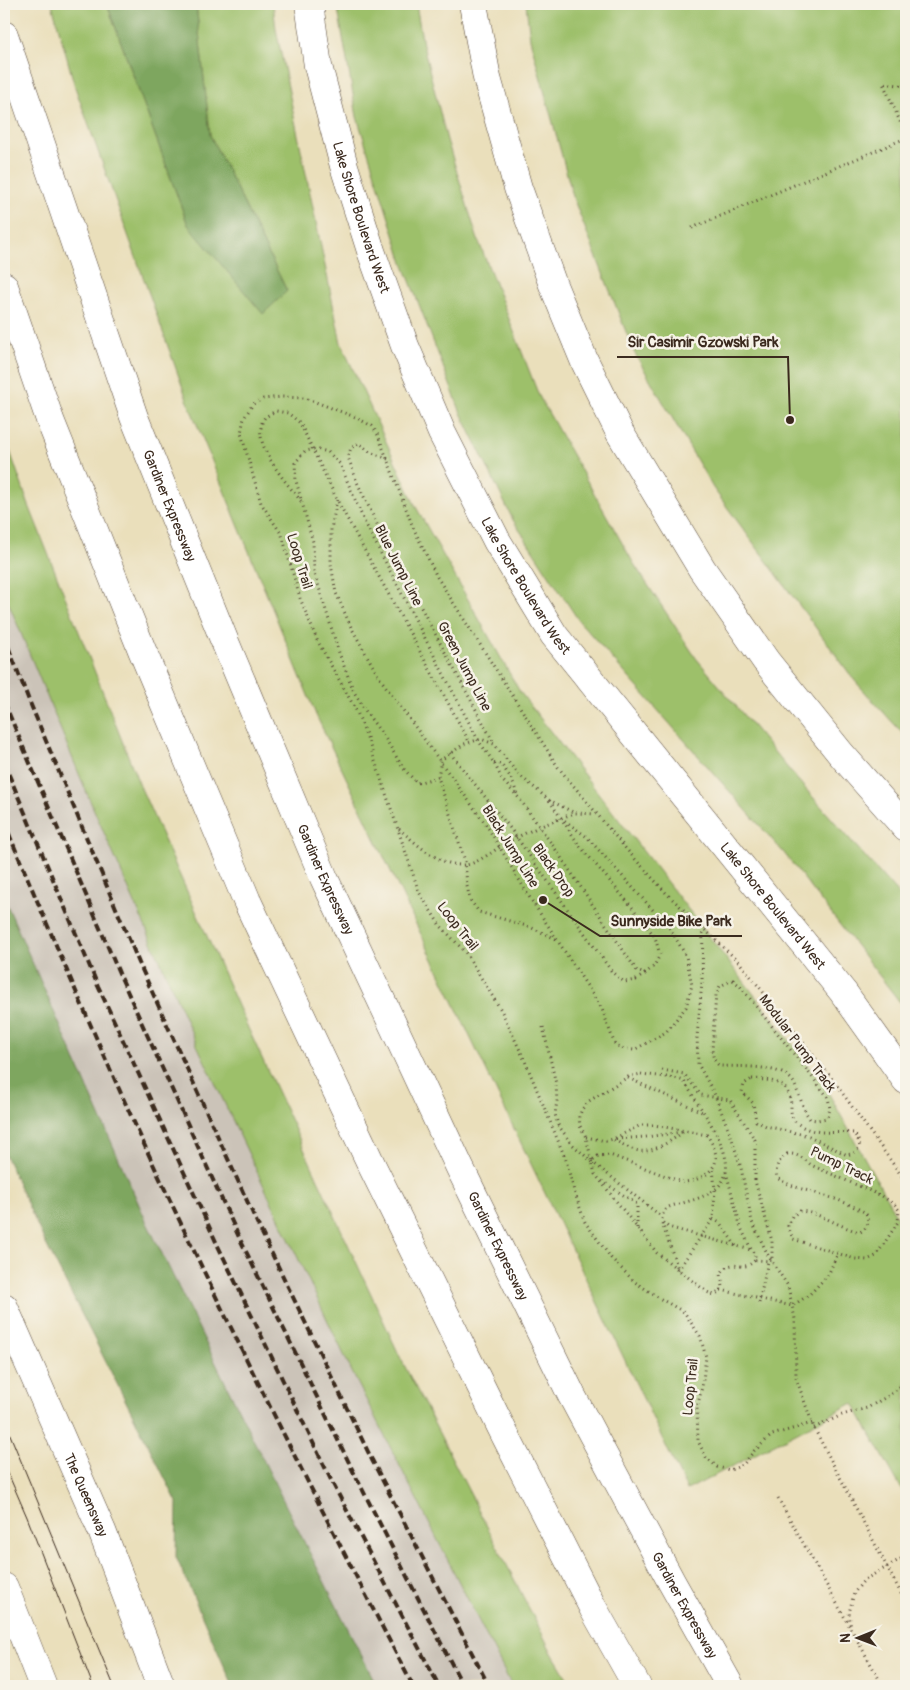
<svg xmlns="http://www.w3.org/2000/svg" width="910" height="1690" viewBox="0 0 910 1690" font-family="Pangolin,sans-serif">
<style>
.industrial{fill:#cbc3b8}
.green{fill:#9dc06a;stroke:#6c7544}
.forest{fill:#7ea65e;stroke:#5c683e}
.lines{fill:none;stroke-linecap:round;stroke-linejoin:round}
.secondary-casing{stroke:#554536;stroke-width:29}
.trunk-casing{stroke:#554536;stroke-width:29}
.motorway-casing{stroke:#554536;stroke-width:29}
.path{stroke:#554536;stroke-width:3;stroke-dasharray:1 4;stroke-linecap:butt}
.secondary{stroke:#fff;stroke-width:28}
.trunk{stroke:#fff;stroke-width:28}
.motorway{stroke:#fff;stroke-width:28}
.tram{stroke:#3b2a1e;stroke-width:1}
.rail{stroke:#3b2a1e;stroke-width:4;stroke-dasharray:8 4;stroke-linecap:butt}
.labels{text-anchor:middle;stroke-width:5;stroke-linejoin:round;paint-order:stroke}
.street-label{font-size:14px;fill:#3b2a1e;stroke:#f7f3e8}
.leader{fill:none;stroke:#3b2a1e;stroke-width:2}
.callout-dot{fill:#3b2a1e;stroke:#f7f3e8;stroke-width:2}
.callout-label{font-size:15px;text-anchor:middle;font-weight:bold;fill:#3b2a1e;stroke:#f7f3e8;stroke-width:5;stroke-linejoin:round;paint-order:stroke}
</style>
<rect width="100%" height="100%" fill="#f7f3e8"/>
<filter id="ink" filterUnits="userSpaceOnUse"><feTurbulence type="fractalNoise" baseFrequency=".02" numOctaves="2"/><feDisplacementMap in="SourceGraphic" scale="10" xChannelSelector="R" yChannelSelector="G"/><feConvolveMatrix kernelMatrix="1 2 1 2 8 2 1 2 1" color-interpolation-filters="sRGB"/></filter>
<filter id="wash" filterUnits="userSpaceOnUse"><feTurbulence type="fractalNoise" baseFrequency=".0096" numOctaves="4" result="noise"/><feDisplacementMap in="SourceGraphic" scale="20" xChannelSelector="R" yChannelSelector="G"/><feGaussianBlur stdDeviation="1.12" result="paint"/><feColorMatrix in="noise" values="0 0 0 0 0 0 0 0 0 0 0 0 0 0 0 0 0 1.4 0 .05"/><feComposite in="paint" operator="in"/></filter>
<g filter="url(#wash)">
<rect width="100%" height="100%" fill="#eadfbb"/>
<path class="industrial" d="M 4,592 L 91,803 L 197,1045 L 353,1374 L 512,1686 L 377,1686 L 284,1502 L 147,1223 L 4,898 Z"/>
<path class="green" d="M 52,4 L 107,4 L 188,225 L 287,291 L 210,135 L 196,4 L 273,4 L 276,29 L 341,343 L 416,507 L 520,692 L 824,1085 L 906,1233 L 906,1497 L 853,1403 L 687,1490 L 316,715 L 189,405 L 75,87 Z
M 337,4 L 416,4 L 423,45 L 447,140 L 477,237 L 539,396 L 634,564 L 696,658 L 796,778 L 906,903 L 906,1010 L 784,853 L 579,621 L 513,520 L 461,413 L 403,263 L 357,117 Z
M 526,4 L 906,4 L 906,737 L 855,681 L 713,488 L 634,352 L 574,200 L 530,39 Z
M 4,434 L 28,503 L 140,786 L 248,1028 L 401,1359 L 552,1653 L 572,1686 L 512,1686 L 353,1374 L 197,1045 L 91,803 L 4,592 Z"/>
<path class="forest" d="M 107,4 L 196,4 L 210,135 L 287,291 L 263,314 L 188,225 Z
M 4,898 L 147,1223 L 284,1502 L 377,1686 L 233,1686 L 176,1557 L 177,1502 L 45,1242 L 4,1153 Z"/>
</g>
<g filter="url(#ink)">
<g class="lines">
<g class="secondary-casing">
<g id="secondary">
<path id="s1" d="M 4,1307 L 102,1531 L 161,1686"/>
<path d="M 4,1587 L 43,1686"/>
</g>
</g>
<g class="trunk-casing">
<g id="trunk">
<path id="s2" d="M 309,4 L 318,66 L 344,166 L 371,251 L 405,346 L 442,433 L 497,541 L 554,635 L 843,992 L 906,1080"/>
<path d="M 473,4 L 487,78 L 518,188 L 553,285 L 584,360 L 620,433 L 702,569 L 766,661 L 841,754 L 906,828"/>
</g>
</g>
<g class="motorway-casing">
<g id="motorway">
<path id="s3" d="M 4,35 L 134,417 L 225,642 L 324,878 L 460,1168 L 572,1396 L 671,1581 L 730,1686"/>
<path d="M 4,286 L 50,420 L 142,650 L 247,901 L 373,1168 L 505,1435 L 593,1608 L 637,1686"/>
</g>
</g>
<path class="path" d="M 906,86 L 883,83 L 906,135
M 692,228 L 906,138
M 388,459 L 370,452 L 359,443 L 351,448 L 348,457 L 357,482 L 384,539 L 494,743
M 337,500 L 331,529 L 331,564 L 336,593 L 351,627 L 379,677 L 487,826 L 530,898 L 602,1009 L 615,1045 L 624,1049 L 634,1050 L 666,1032 L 686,1007 L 692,985 L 686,956 L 671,930 L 587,837 L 564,820
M 301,501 C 288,485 257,450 261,428 C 261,424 263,420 265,417 L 276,411 L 288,413 L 300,423 L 337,500 L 470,743
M 450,753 L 510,828 L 612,972 L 624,982 L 636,980 L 645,974
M 494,763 L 501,764 L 511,778 L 518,796
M 438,777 L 417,783 L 403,768 L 385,738 L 368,715 L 354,692 L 339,653 L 314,571 L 313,542 L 296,481 L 295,463 L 305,451 L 316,449 L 328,452 L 340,464 L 364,521 L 478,740 L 494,763 L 503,781 L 519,798 L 556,850 L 637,971 L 645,974 L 654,966 L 660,955 L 655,937 L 632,907 L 579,845 L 549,800
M 399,829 C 417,844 439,866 464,865 C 473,865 484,857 491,853 C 518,834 544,825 574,813
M 703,928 L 702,982 L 697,1037 L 698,1064 L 714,1093 L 731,1136 L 741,1168 L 752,1222 L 769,1257 L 788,1286 L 795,1319 L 796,1378 L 814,1428 L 906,1603
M 556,939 L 530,927 L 479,912 L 470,900 L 467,886 L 465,861 L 438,777 L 441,760 L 464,744 L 481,739 L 494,744 L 518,774 L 549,800 L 575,813 L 596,814
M 733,980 L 740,986 L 828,1097 L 830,1109 L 827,1118 L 817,1120 L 810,1119 L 806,1113 L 794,1083 C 783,1064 740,1067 720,1066 C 714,1062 713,1057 712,1050 L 716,994 L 720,986 Z
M 543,1027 L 556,1084 L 557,1101 L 555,1114 L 558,1125 L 572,1144 L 591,1161 L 662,1217
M 662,1070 L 684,1074 L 701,1095 L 730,1100 L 755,1140 L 755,1181 L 772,1241 L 772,1261 L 755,1260
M 641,1074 L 675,1078 L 684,1081 C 697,1104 716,1127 724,1152 C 734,1184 712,1195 686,1202 C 680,1204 672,1205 667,1208 C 663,1211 662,1217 662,1222 L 668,1227 L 751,1250 L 755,1254 L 755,1260 C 742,1275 732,1255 721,1274 L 723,1287 L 719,1292 L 714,1295 L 707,1292 L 657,1253 L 595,1174 L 586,1137 L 580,1126 L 579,1117 L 582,1109 L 589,1101 L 628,1077 Z
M 628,1078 L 702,1112
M 752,1079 C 772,1080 790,1081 791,1106 C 791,1112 791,1119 797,1123 C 813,1136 835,1131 854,1133 L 858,1140 L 860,1147 L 854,1153 L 847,1155 L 809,1136 L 766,1126 L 756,1121 L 753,1103 L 742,1092 L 744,1084 Z
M 586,1137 L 606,1141 L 613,1139 L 641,1125 L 654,1125 L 707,1135 C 711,1141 716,1150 716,1158 C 715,1174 695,1182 682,1182 L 610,1155 L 598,1156 L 591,1161
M 616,1139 L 646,1137 L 682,1132
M 614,1140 C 622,1144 631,1150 640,1151 C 653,1153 675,1139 684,1131
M 787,1154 C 797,1153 804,1159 811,1165 L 882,1196 L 895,1205 L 899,1210 L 898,1222 L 876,1256 L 867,1260 L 855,1259 L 793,1239 L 788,1226 L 792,1216 L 800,1211 C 821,1213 839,1227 860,1232 C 869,1227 869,1222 866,1213 C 852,1205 837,1199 822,1195 C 804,1189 793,1188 777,1178 C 775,1167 778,1161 787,1154 Z
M 726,1172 L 741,1228 L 751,1249
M 602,1181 L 637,1204 L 637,1228
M 713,1219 L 720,1223 L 736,1246
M 662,1223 L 678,1269
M 678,1270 L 713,1219 L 715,1190 L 713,1167
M 721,1290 L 792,1306 L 809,1295 L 828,1275 L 838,1253
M 759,1303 L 768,1261
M 812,1423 L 772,1435 L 754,1451 L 743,1465 L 730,1470 L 717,1467 L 706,1457 L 698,1441 L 697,1408 L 702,1387 L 706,1357 L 700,1336 L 684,1312 L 659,1298 L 635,1282 L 611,1258 L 585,1222 L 574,1191 L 566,1160 L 525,1061 L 501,1010 L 465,952 L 439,924 L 419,892 L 368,740 L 357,712 L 317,640 L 300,598 L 282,535 L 261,503 L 241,433 L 244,418 L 253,404 L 263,399 L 281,397 L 305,398 L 355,417 L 372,426 L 378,435 L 413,527 L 437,577 L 558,767 L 626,849 L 667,894 L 740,963 L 833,1080 L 906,1182
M 814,1428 L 842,1415 L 867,1408 L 888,1396 L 906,1382
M 778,1498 L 850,1627
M 883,1686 L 851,1629 L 849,1613 L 854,1593 L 864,1580 L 906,1556"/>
<use href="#secondary" class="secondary"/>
<use href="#trunk" class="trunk"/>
<use href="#motorway" class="motorway"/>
<path class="tram" d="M 4,1420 L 114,1686
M 4,1464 L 27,1517 L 93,1686"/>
<path class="rail" d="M 4,636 L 28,698 L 139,963 L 258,1225 L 372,1460 L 489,1686
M 4,702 L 119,973 L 238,1235 L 354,1473 L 463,1686
M 4,763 L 98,986 L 218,1246 L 333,1484 L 439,1686
M 4,822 C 65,968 128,1114 197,1257 C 266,1402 339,1544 413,1686"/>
</g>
</g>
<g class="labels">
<g class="street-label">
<text dy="5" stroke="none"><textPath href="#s2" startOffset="220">Lake Shore Boulevard West</textPath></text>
<text dy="5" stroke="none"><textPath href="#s3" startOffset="499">Gardiner Expressway</textPath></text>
<text transform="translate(300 561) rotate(73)" y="5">Loop Trail</text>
<text transform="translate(399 565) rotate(63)" y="5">Blue Jump Line</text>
<text dy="5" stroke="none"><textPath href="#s2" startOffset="625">Lake Shore Boulevard West</textPath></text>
<text transform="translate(465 666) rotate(62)" y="5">Green Jump Line</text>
<text transform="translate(511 846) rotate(58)" y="5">Black Jump Line</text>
<text transform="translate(554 870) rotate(55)" y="5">Black Drop</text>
<text dy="5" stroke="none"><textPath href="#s3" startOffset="904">Gardiner Expressway</textPath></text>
<text dy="5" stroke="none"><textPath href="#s2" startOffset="1030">Lake Shore Boulevard West</textPath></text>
<text transform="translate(458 926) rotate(52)" y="5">Loop Trail</text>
<text transform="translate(798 1043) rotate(53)" y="5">Modular Pump Track</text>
<text transform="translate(842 1165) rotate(26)" y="5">Pump Track</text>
<text dy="5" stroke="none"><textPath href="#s3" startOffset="1309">Gardiner Expressway</textPath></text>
<text transform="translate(690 1387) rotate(-84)" y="5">Loop Trail</text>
<text dy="5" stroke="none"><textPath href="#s1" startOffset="205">The Queensway</textPath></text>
<text dy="5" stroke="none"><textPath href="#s3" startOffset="1714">Gardiner Expressway</textPath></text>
</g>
</g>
<path class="leader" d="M790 420L788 357H617M543 900L600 936H742"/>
<g class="callout-dot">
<circle cx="790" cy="420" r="5"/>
<circle cx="543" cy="900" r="5"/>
</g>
<g class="callout-label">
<text x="703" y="347">Sir Casimir Gzowski Park</text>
<text x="671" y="926">Sunnyside Bike Park</text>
</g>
<rect width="910" height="1690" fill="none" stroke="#f7f3e8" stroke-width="20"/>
<g transform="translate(858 1638) rotate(269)" stroke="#f7f3e8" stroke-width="4" paint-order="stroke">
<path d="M0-4L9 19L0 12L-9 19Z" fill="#3b2a1e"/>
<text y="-8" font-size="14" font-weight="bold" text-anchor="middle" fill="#3b2a1e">N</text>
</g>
</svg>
